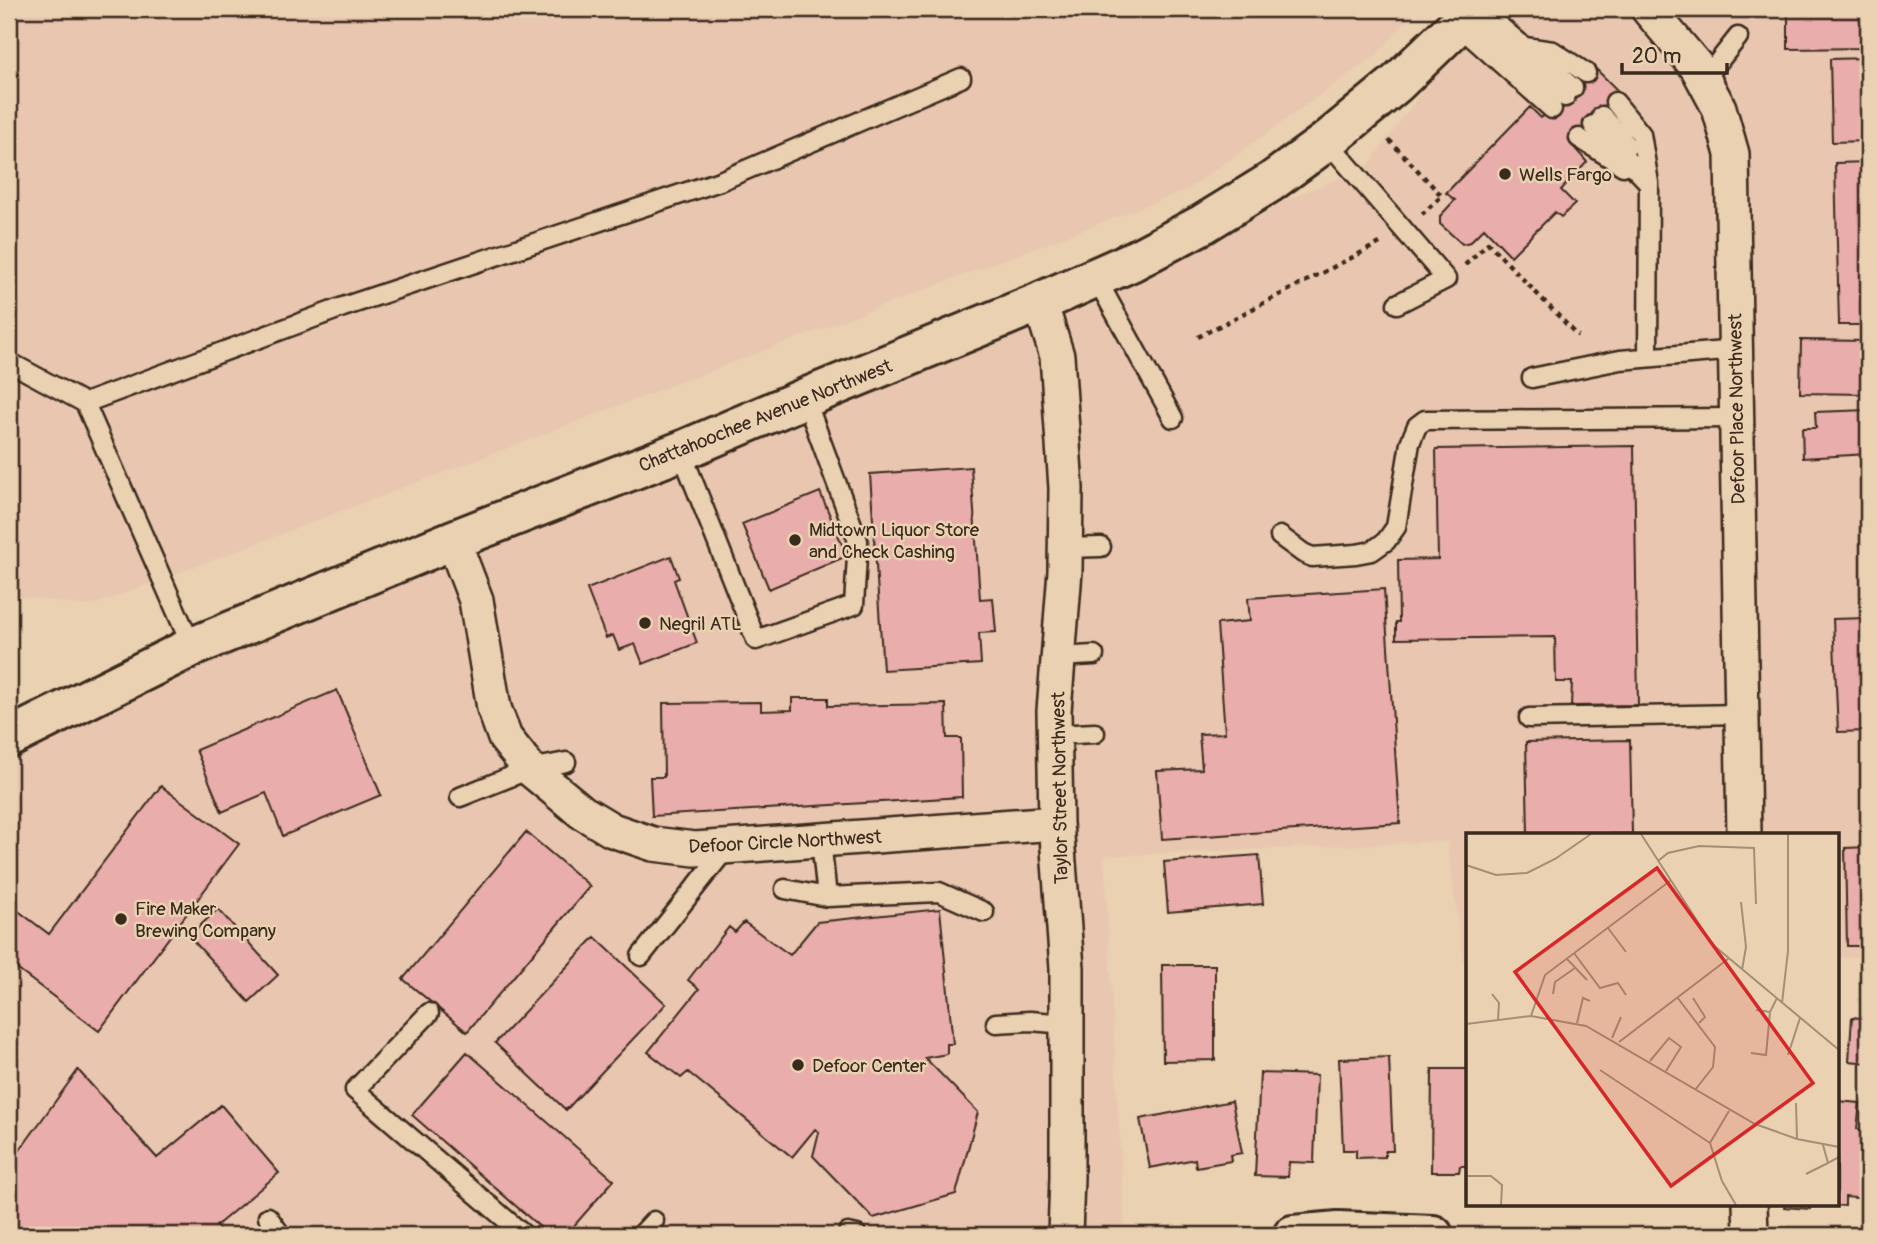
<svg xmlns="http://www.w3.org/2000/svg" width="1877" height="1244" viewBox="0 0 1877 1244" font-family="Pangolin,sans-serif">
<style>
.built{fill:#e9c6b0}
.building{fill:#e9adac;stroke:#3b2a1e;stroke-width:2}
.lines{fill:none;stroke-linecap:round;stroke-linejoin:round}
.service-casing{stroke:#3b2a1e;stroke-width:23}
.minor-casing{stroke:#3b2a1e;stroke-width:38}
.tertiary-casing{stroke:#3b2a1e;stroke-width:44}
.path{stroke:#3b2a1e;stroke-width:4.5;stroke-dasharray:5 5;stroke-linecap:butt}
.service{stroke:#e9d1b1;stroke-width:18}
.minor{stroke:#e9d1b1;stroke-width:33}
.tertiary{stroke:#e9d1b1;stroke-width:38}
.poi-dot{fill:#3b2a1e;stroke:#e9d1b1;stroke-width:2.5}
.labels{text-anchor:middle;stroke-width:5;stroke-linejoin:round;paint-order:stroke}
.poi-label{font-size:19px;fill:#3b2a1e;stroke:#e9d1b1;text-anchor:start}
.street-label{font-size:19px;fill:#3b2a1e;stroke:#e9d1b1}
.inset-road{fill:none;stroke:#a38e76;stroke-width:2}
.view{fill:#d62828;fill-opacity:0.15;stroke:#d62828;stroke-width:3.5}
.inset-edge{fill:none;stroke:#3b2a1e;stroke-width:3.5}
</style>
<rect width="100%" height="100%" fill="#e9d1b1"/>
<filter id="ink" filterUnits="userSpaceOnUse"><feTurbulence type="fractalNoise" baseFrequency=".0143" numOctaves="2"/><feDisplacementMap in="SourceGraphic" scale="14" xChannelSelector="R" yChannelSelector="G"/><feConvolveMatrix kernelMatrix="1 2 1 2 8 2 1 2 1" color-interpolation-filters="sRGB"/></filter>
<g filter="url(#ink)">
<path class="built" d="M 9,9 L 1417,9 L 1376,55 L 1187,190 L 91,606 L 9,595 Z
M 1482,9 L 1868,9 L 1868,957 L 1837,957 L 1837,834 L 1468,834 L 1467,964 L 1464,964 L 1447,841 L 1104,856 L 1125,1235 L 9,1235 L 9,732 L 1368,166 Z"/>
<path class="building" d="M 1788,9 L 1868,9 L 1868,48 L 1788,49 Z
M 1868,58 L 1868,141 L 1832,142 L 1830,59 Z
M 1593,66 L 1622,95 L 1572,145 L 1587,162 L 1561,190 L 1575,204 L 1561,217 L 1555,212 L 1511,256 L 1484,228 L 1470,242 L 1462,244 L 1440,224 L 1440,216 L 1455,200 L 1446,193 L 1530,107 L 1541,118 L 1565,97 Z
M 1868,162 L 1868,325 L 1839,325 L 1835,163 Z
M 1801,340 L 1868,341 L 1868,394 L 1800,393 Z
M 1868,410 L 1868,454 L 1803,458 L 1802,428 L 1816,428 L 1815,412 Z
M 1634,446 L 1638,705 L 1571,706 L 1572,682 L 1556,682 L 1555,637 L 1396,639 L 1396,622 L 1399,622 L 1398,560 L 1438,559 L 1436,449 Z
M 971,467 L 980,599 L 993,598 L 996,632 L 979,633 L 981,664 L 883,670 L 870,474 Z
M 820,492 L 847,556 L 769,589 L 742,524 Z
M 671,556 L 679,578 L 674,580 L 697,643 L 643,664 L 635,644 L 619,650 L 613,635 L 606,638 L 587,589 Z
M 1384,589 L 1400,823 L 1162,839 L 1157,771 L 1202,769 L 1199,734 L 1225,733 L 1217,624 L 1250,621 L 1248,598 Z
M 1868,618 L 1868,731 L 1838,732 L 1833,619 Z
M 337,690 L 381,795 L 283,836 L 266,793 L 222,812 L 196,750 Z
M 792,698 L 828,698 L 828,706 L 946,704 L 947,738 L 961,738 L 962,797 L 652,816 L 650,777 L 664,777 L 663,703 L 761,702 L 761,711 L 792,710 Z
M 1630,740 L 1632,834 L 1528,834 L 1526,742 Z
M 161,786 L 239,844 L 99,1031 L 9,963 L 9,904 L 49,934 Z
M 526,832 L 590,886 L 467,1032 L 403,979 Z
M 1868,847 L 1868,946 L 1847,946 L 1845,848 Z
M 1259,855 L 1263,904 L 1168,912 L 1164,862 Z
M 218,909 L 278,975 L 249,1002 L 189,936 Z
M 940,909 L 953,1044 L 947,1044 L 947,1054 L 925,1058 L 978,1112 L 956,1194 L 873,1218 L 813,1156 L 819,1132 L 815,1129 L 792,1157 L 688,1072 L 681,1078 L 648,1052 L 699,989 L 688,980 L 729,927 L 735,932 L 744,922 L 790,955 L 817,922 Z
M 595,937 L 666,1004 L 566,1110 L 495,1043 Z
M 1162,965 L 1215,965 L 1215,1060 L 1163,1061 Z
M 1852,1017 L 1868,1019 L 1868,1063 L 1849,1061 Z
M 467,1052 L 614,1180 L 566,1235 L 549,1235 L 412,1115 Z
M 1389,1057 L 1393,1151 L 1385,1151 L 1385,1157 L 1356,1158 L 1356,1150 L 1343,1150 L 1339,1059 Z
M 1432,1069 L 1468,1069 L 1468,1166 L 1460,1166 L 1459,1172 L 1431,1172 Z
M 78,1070 L 157,1158 L 221,1105 L 279,1173 L 216,1226 L 224,1235 L 9,1235 L 9,1165 Z
M 1260,1073 L 1317,1075 L 1314,1163 L 1289,1162 L 1288,1177 L 1255,1176 Z
M 1232,1101 L 1242,1153 L 1230,1155 L 1231,1161 L 1196,1167 L 1195,1159 L 1150,1168 L 1140,1119 Z
M 1837,1101 L 1860,1103 L 1857,1129 L 1868,1130 L 1867,1199 L 1845,1197 L 1845,1206 L 1816,1204 L 1837,1204 Z
M 1785,1204 L 1810,1204 L 1810,1209 L 1784,1207 Z"/>
<g class="lines">
<g class="service-casing">
<path id="service" d="M 1484,9 L 1497,24 L 1573,88
M 1466,14 L 1565,97
M 1457,24 L 1552,109
M 1525,47 L 1553,51 L 1586,73
M 1704,80 L 1738,37
M 1615,102 L 1641,134 L 1649,183
M 1602,116 L 1620,136 L 1627,147
M 1593,125 L 1649,183 L 1648,357
M 1579,138 L 1623,166
M 1327,141 L 1446,279 L 1397,304
M 1096,278 L 1173,418
M 9,362 L 85,403 L 192,647
M 1532,378 L 1620,360 L 1736,350
M 85,403 L 343,307 L 720,181 L 961,78
M 681,451 L 756,640 L 854,605 L 858,541 L 805,398
M 1280,536 L 1303,553 L 1312,557 L 1356,554 L 1372,551 L 1386,541 L 1396,527 L 1410,443 L 1417,426 L 1425,420 L 1736,418
M 1065,548 L 1101,547
M 1058,657 L 1094,655
M 1529,718 L 1742,714
M 1054,735 L 1095,733
M 460,797 L 530,769 L 566,762
M 821,840 L 827,897 L 939,892 L 984,912
M 785,889 L 827,897
M 641,956 L 728,846
M 429,1013 L 355,1090 L 524,1235
M 996,1023 L 1030,1021 L 1067,1024
M 268,1217 L 281,1235
M 848,1233 L 857,1235
M 641,1235 L 654,1221"/>
</g>
<g class="minor-casing">
<path id="minor" d="M 1648,9 L 1697,67 L 1719,108 L 1732,154 L 1744,834
M 1040,302 L 1057,356 L 1066,488 L 1065,571 L 1054,711 L 1056,823 L 1067,968 L 1067,1177 L 1065,1235
M 453,540 L 476,600 L 494,708 L 505,738 L 530,769 L 582,812 L 612,830 L 653,844 L 695,849 L 1056,823
M 1750,1204 L 1751,1235"/>
</g>
<g class="tertiary-casing">
<path id="tertiary" d="M 9,738 L 192,647 L 453,540 L 681,451 L 805,398 L 1040,302 L 1133,261 L 1203,224 L 1271,182 L 1327,141 L 1396,84 L 1453,29 L 1471,9
M 1293,1235 L 1338,1231 L 1433,1235"/>
</g>
<path class="path" d="M 1389,140 L 1442,196 L 1422,214
M 1465,265 L 1488,243 L 1578,336
M 1198,337 L 1380,243"/>
<use href="#service" class="service"/>
<use href="#minor" class="minor"/>
<use href="#tertiary" class="tertiary"/>
</g>
</g>
<g class="poi-dot">
<circle cx="1505" cy="174" r="7"/>
<circle cx="795" cy="540" r="7"/>
<circle cx="645" cy="623" r="7"/>
<circle cx="121" cy="919" r="7"/>
<circle cx="798" cy="1065" r="7"/>
</g>
<g class="labels">
<g class="poi-label">
<text x="1519" y="181">Wells Fargo</text>
<text x="809" y="536">Midtown Liquor Store<tspan x="809" dy="22">and Check Cashing</tspan></text>
<text x="659" y="630">Negril ATL</text>
<text x="135" y="915">Fire Maker<tspan x="135" dy="22">Brewing Company</tspan></text>
<text x="812" y="1072">Defoor Center</text>
</g>
<g class="street-label">
<text transform="translate(1736 409) rotate(-91)" y="7">Defoor Place Northwest</text>
<text transform="translate(765 415) rotate(-22)" y="7">Chattahoochee Avenue Northwest</text>
<text transform="translate(1059 788) rotate(-91)" y="7">Taylor Street Northwest</text>
<text transform="translate(785 841) rotate(-3)" y="7">Defoor Circle Northwest</text>
</g>
</g>
<g transform="translate(1466 833)">
<rect width="373" height="373" fill="#e9d1b1"/>
<path class="inset-road" d="M 175,1 L 246,111 L 373,217M 192,28 L 202,20 L 233,13 L 288,15 L 290,71M 0,32 L 30,42 L 61,40 L 89,26 L 125,1M 275,69 L 280,114 L 276,137M 142,95 L 160,119M 108,120 L 134,155 L 152,150 L 160,162M 101,126 L 121,147M 26,161 L 33,170 L 32,187M 87,161 L 89,149 L 109,135M 211,164 L 249,214 L 247,234 L 229,257M 227,165 L 239,184 L 233,190M 316,170 L 322,118 L 322,1M 290,177 L 304,179 L 311,165M 65,183 L 79,142 L 204,48M 111,190 L 117,165 L 124,168M 0,191 L 65,183 L 120,193 L 289,291 L 331,306 L 373,314M 146,205 L 155,184M 153,209 L 262,126M 285,220 L 300,222 L 304,179M 322,222 L 334,185M 184,228 L 203,205 L 215,214 L 200,238M 134,237 L 244,310M 330,270 L 331,306M 263,278 L 244,310 L 256,348 L 270,372M 357,312 L 362,330 L 373,324M 340,341 L 362,330M 0,343 L 25,343 L 36,352 L 35,372"/>
<path class="view" d="M 191,35 L 347,250 L 205,353 L 49,139 Z"/>
<rect width="373" height="373" class="inset-edge"/>
</g>
<rect width="1877" height="1244" fill="none" stroke="#e9d1b1" stroke-width="35"/>
<rect x="18" y="18" width="1842" height="1209" fill="none" stroke="#3b2a1e" stroke-width="2.5" filter="url(#ink)"/>
<path d="M1622 63v10h105v-10" fill="none" stroke="#3b2a1e" stroke-width="3.5"/>
<text x="1632" y="63" font-size="21" fill="#3b2a1e" stroke="#e9d1b1" stroke-width="5" paint-order="stroke">20 m</text>
</svg>
